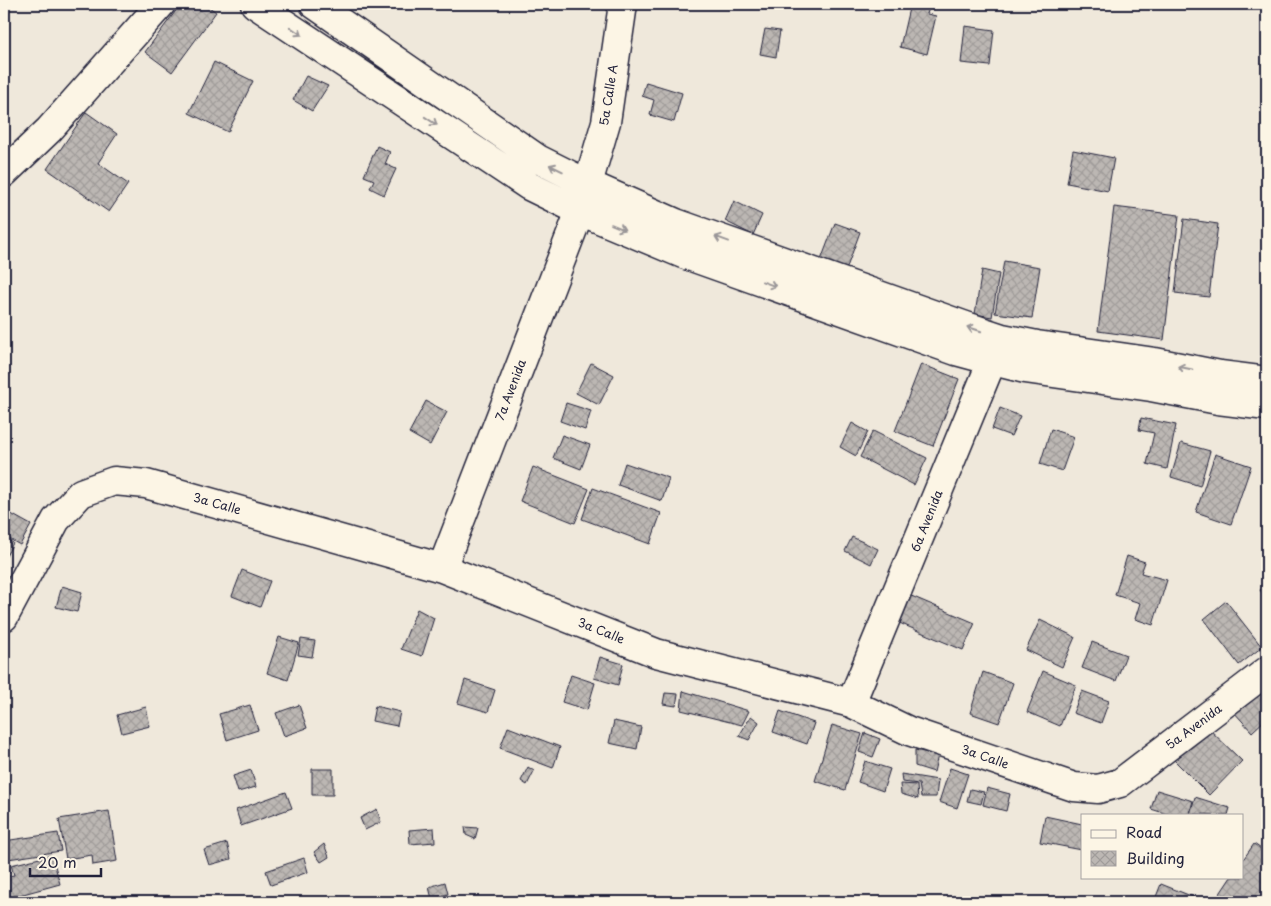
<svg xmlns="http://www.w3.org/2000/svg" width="1271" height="906" viewBox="0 0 1271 906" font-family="'Playpen Sans',sans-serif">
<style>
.building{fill:url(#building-cross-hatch);stroke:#22223b}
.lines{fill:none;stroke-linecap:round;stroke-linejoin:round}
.minor-casing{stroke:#22223b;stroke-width:31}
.primary-casing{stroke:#22223b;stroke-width:31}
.minor{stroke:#fcf5e5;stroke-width:28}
.primary{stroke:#fcf5e5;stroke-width:28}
.oneway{stroke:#9a9698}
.labels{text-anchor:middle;stroke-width:4.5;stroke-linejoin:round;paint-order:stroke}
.street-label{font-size:12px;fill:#22223b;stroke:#fcf5e5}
</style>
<defs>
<pattern id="building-cross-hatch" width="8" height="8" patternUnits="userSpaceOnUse" patternTransform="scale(1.25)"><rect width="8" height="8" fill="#bcb7b3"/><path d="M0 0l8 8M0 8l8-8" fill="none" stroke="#a19d9b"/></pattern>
</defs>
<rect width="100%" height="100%" fill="#efe8db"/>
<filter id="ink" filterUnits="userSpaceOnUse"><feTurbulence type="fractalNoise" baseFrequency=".02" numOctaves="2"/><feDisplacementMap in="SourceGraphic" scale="10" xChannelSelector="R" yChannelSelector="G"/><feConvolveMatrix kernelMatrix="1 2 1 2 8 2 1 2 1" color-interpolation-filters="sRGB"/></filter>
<g filter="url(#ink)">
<path class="building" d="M 181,4 L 205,4 L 216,12 L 172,72 L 145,52 Z
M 910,4 L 930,5 L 927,14 L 936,16 L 927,54 L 900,47 Z
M 965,26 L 994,30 L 990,66 L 961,63 Z
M 765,29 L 780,31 L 776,57 L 760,54 Z
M 214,62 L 253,81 L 228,132 L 189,113 Z
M 306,76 L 328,86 L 312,111 L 293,100 Z
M 646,82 L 682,93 L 674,122 L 650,115 L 654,100 L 642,96 Z
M 86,112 L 117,134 L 98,163 L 128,184 L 109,212 L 47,169 Z
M 377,146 L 390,152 L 385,164 L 396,169 L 384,195 L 370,188 L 374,180 L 364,176 Z
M 1073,150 L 1114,158 L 1108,191 L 1067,183 Z
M 734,201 L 762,215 L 753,235 L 725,221 Z
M 1114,207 L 1179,215 L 1164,340 L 1098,331 Z
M 1184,219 L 1218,224 L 1209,297 L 1175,293 Z
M 835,223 L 860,232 L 843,278 L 818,268 Z
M 1004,261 L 1040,267 L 1032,318 L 995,313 Z
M 982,270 L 999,274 L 992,317 L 975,314 Z
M 1266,290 L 1267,290 L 1267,314 L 1263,314 Z
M 591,363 L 614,375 L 599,405 L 576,393 Z
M 921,364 L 959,379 L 933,446 L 895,431 Z
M 426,401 L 447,412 L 430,445 L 409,433 Z
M 566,403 L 591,411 L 585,430 L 560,421 Z
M 1000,408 L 1020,416 L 1011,436 L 992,429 Z
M 1141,418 L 1176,425 L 1167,469 L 1147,464 L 1154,433 L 1139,430 Z
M 852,423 L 868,432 L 856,456 L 840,447 Z
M 1051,429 L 1074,437 L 1062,471 L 1040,464 Z
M 873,431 L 927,458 L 914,485 L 860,457 Z
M 562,435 L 590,445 L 581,469 L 553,458 Z
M 1181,443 L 1210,451 L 1200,486 L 1171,477 Z
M 1215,454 L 1251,466 L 1231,524 L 1196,512 Z
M 625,463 L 669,478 L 662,501 L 618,485 Z
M 533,467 L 589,489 L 575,523 L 520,501 Z
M 593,488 L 661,513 L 650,544 L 582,519 Z
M 4,510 L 31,525 L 20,545 L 4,536 Z
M 852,537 L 878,549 L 871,564 L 845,551 Z
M 4,538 L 13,543 L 4,560 Z
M 1127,556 L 1145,562 L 1141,573 L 1167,580 L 1153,625 L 1135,619 L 1140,603 L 1115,595 Z
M 242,570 L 270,581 L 260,607 L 232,596 Z
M 1267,585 L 1267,600 L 1260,590 Z
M 62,586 L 82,592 L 77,612 L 56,607 Z
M 909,595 L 975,623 L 963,650 L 897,622 Z
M 1226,601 L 1262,647 L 1239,665 L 1204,619 Z
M 417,609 L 434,618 L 422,656 L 401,649 Z
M 1040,620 L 1075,637 L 1062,667 L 1026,650 Z
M 279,637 L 299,643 L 288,680 L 267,673 Z
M 301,639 L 315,641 L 312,657 L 298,655 Z
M 1092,642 L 1126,655 L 1116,681 L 1082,668 Z
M 600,657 L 623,664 L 618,685 L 594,678 Z
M 1043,671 L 1076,685 L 1060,726 L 1027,712 Z
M 983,672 L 1013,683 L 999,723 L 970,713 Z
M 571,675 L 595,683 L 587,710 L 562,702 Z
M 465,680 L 495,690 L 488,712 L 458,703 Z
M 1257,688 L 1267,699 L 1267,718 L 1252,732 L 1233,711 Z
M 683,691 L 749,711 L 742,725 L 681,710 Z
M 1082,691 L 1109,701 L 1101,723 L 1073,713 Z
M 665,693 L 678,694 L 676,706 L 663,704 Z
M 250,705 L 258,730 L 227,740 L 219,714 Z
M 299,705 L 307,728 L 284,736 L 276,713 Z
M 375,706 L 400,712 L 397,726 L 372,721 Z
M 146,707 L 150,726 L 122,733 L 117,715 Z
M 780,711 L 814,723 L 807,744 L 773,732 Z
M 751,716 L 759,722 L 749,740 L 739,736 Z
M 614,721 L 641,727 L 637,749 L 609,743 Z
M 832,725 L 862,734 L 845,790 L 815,781 Z
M 1205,725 L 1242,761 L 1209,795 L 1173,759 Z
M 508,727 L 560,747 L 553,768 L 500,748 Z
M 865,733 L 880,739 L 873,757 L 859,752 Z
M 915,750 L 938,755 L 934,772 L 915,766 Z
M 865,761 L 890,769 L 883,791 L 858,782 Z
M 528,767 L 534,771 L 527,785 L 521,781 Z
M 950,768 L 968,774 L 957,808 L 939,802 Z
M 312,769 L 333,769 L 333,795 L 312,795 Z
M 251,770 L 256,787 L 238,792 L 233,776 Z
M 901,774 L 938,780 L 936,797 L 921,797 L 919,784 L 902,782 Z
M 900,784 L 917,785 L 918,799 L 901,794 Z
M 987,788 L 1010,794 L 1006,811 L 983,805 Z
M 970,789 L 984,792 L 981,804 L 967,801 Z
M 1157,790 L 1193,801 L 1189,815 L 1170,815 L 1151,809 Z
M 286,792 L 292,808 L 241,826 L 236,810 Z
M 1195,797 L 1230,808 L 1228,815 L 1190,814 Z
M 377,809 L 381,822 L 365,830 L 360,818 Z
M 109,811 L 117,861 L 93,865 L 92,855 L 66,859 L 59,819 Z
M 1045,816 L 1082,824 L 1082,850 L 1040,842 Z
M 465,827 L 478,828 L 475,839 L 466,835 Z
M 434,828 L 435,842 L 410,844 L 409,830 Z
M 58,833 L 61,851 L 8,859 L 10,872 L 4,873 L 4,841 Z
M 227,843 L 231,859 L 209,865 L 204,850 Z
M 324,844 L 329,857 L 321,862 L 314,852 Z
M 1254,844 L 1267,853 L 1267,892 L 1260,902 L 1223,902 L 1217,898 L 1231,877 L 1242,877 L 1242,861 Z
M 52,855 L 60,884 L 5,899 L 4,892 L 4,877 L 14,875 L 11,865 Z
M 304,858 L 308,872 L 271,885 L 266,871 Z
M 445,882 L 448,894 L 432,899 L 429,887 Z
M 1161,884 L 1201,900 L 1200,902 L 1154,902 Z"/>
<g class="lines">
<g class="minor-casing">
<path id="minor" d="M 4,173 L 49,130 L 161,4
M 442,568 L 580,211 L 606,122 L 623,4
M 4,617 L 56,520 L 81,493 L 114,481 L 146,484 L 442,568 L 656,653 L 851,703 L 909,731 L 1074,787 L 1098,789 L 1120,783 L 1267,671
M 851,703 L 1001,339"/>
</g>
<g class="primary-casing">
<path id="primary" d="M 255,4 L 529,186 L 580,211 L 683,254 L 956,351 L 993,361 L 1025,369 L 1151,387 L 1218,400 L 1267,406
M 314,4 L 538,159 L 588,184 L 676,223 L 966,326 L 1002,338 L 1037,345 L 1155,362 L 1220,375 L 1267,381"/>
</g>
<use href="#minor" class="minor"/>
<use href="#primary" class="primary"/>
</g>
<defs><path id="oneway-shaft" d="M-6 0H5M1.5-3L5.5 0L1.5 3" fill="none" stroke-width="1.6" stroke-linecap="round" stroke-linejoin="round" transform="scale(1.25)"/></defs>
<g class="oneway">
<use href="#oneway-shaft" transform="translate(296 31) rotate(34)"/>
<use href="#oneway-shaft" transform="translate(431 121) rotate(34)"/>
<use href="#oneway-shaft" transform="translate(556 168) rotate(-154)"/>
<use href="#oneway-shaft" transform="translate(618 227) rotate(22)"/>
<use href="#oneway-shaft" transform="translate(722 239) rotate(-160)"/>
<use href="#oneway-shaft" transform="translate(769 284) rotate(20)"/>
<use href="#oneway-shaft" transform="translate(974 329) rotate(-162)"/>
<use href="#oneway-shaft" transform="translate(1185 368) rotate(-169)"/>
</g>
</g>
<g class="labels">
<g class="street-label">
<text transform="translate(609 95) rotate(-81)" y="4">5a Calle A</text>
<text transform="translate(511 390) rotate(-69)" y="4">7a Avenida</text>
<text transform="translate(217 504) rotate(16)" y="4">3a Calle</text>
<text transform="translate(927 521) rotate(-68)" y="4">6a Avenida</text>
<text transform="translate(601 631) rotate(22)" y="4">3a Calle</text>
<text transform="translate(1194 727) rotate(-37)" y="4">5a Avenida</text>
<text transform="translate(985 757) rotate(19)" y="4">3a Calle</text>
</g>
</g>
<rect width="1271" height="906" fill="none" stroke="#fcf5e5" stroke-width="20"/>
<rect x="10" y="10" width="1251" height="886" fill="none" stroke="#22223b" stroke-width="2" filter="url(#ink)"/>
<rect x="1081" y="814" width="162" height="65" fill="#fcf5e5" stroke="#a5a1a1"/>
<rect x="1091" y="830" width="25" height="8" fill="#fcf5e5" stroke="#a5a1a1"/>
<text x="1126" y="838" font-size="15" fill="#22223b">Road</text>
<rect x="1091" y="851" width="25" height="15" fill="url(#building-cross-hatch)" stroke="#a5a1a1"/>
<text x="1126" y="864" font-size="15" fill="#22223b">Building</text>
<path d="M30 868v8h71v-8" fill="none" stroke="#22223b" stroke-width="2.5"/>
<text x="38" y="868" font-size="15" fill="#22223b" stroke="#fcf5e5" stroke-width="4" paint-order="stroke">20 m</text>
</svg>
